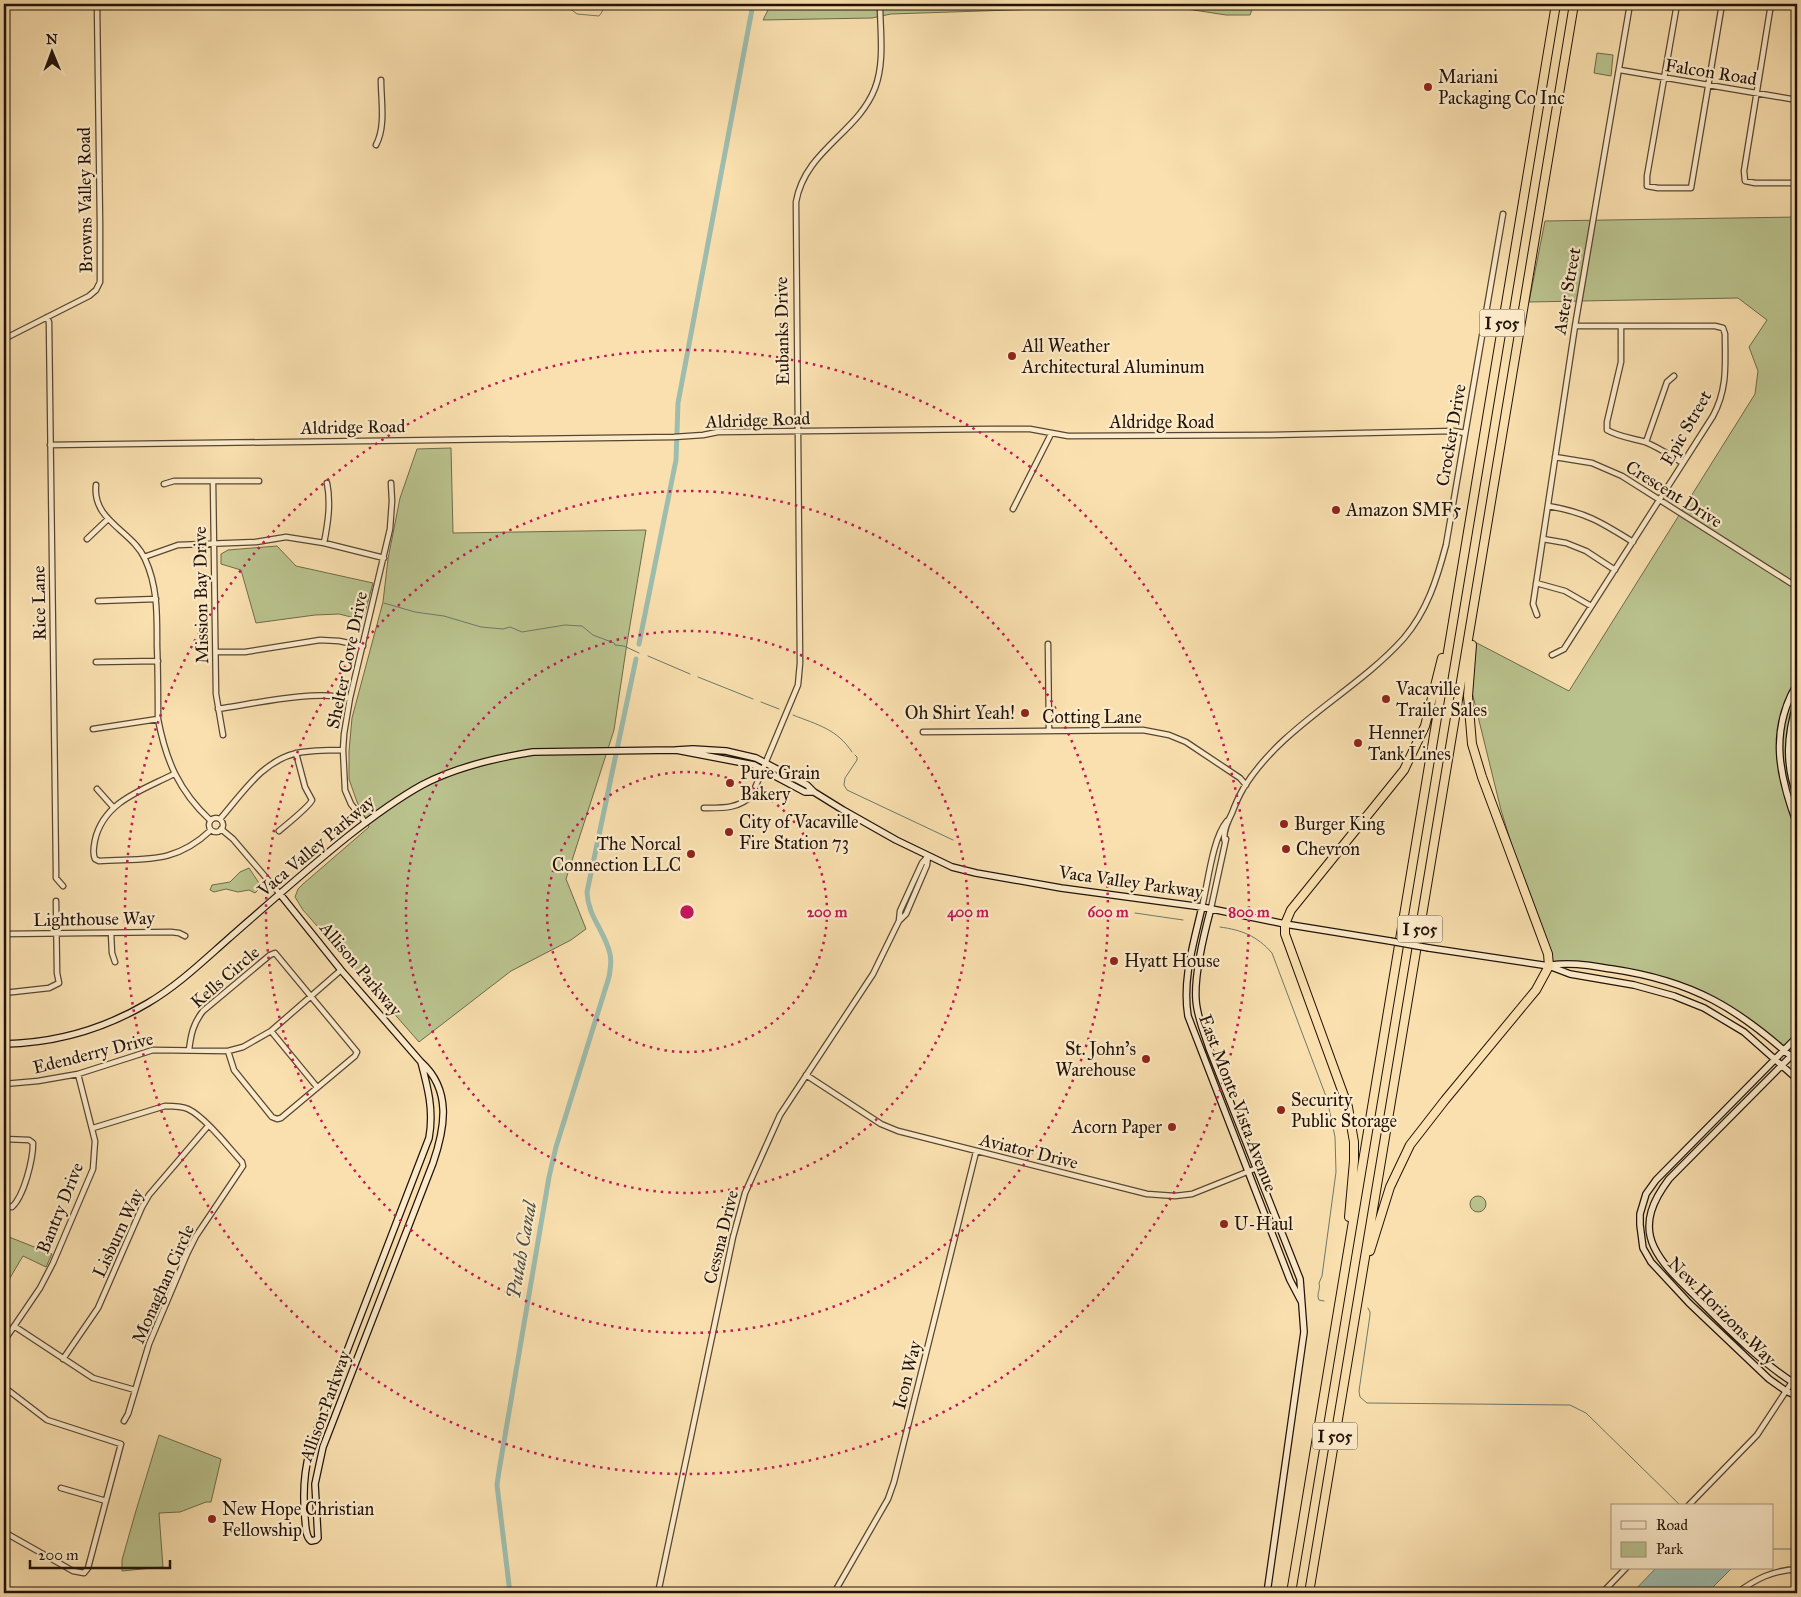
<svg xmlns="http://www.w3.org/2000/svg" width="1801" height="1597" viewBox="0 0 1801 1597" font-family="'IM FELL Great Primer',serif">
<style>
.green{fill:#bac38e;stroke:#6e6a4b}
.water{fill:#9ebdae;stroke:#6c796c}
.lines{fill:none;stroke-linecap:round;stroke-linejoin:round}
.stream{stroke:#6c796c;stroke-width:1}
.canal{stroke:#9ebdae;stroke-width:5}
.street-casing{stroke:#574632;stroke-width:7}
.secondary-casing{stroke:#211208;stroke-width:8}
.highway-casing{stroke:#211208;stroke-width:10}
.street{stroke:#fcebcb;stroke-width:4.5}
.secondary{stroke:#fcebcb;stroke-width:5.5}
.highway{stroke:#fae0af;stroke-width:8}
.secondary-bridge-casing{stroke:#211208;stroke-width:8;stroke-linecap:butt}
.secondary-bridge{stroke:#fcebcb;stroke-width:5.5}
.ring{fill:none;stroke:#c2185b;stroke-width:2.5;stroke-dasharray:2.5 5}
.poi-dot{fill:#8f2418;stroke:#fcebcb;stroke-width:2}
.labels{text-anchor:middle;stroke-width:4.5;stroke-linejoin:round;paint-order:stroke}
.shield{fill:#fcebcb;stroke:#635342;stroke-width:1}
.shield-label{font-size:16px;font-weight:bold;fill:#211208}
.street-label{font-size:18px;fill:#211208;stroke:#fcebcb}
.poi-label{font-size:18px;fill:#211208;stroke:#fcebcb;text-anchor:start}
.water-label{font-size:19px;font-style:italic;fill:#4d4e42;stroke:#fcebcb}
.centre{fill:#c2185b;stroke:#fcebcb;stroke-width:2.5}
.ring-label{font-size:15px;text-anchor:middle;font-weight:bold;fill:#c2185b;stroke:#fcebcb;stroke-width:4.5;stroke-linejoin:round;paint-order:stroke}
</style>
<rect width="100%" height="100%" fill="#fae0af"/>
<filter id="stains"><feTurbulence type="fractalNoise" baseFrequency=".004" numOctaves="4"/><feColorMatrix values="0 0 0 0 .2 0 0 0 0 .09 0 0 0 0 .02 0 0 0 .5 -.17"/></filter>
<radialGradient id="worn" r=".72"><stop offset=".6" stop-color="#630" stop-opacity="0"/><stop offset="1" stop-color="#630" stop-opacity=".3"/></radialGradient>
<path class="green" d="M 771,4 L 1254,4 L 1250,15 L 1226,15 L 1161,5 L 891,14 L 872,18 L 763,20 Z
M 1597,53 L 1613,55 L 1611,76 L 1594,73 Z
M 1797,217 L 1797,1062 L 1778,1045 L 1714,1000 L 1665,979 L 1569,963 L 1549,966 L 1501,810 L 1472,692 L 1473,641 L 1569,691 L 1755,394 L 1758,371 L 1749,347 L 1767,320 L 1738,298 L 1529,302 L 1545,221 Z
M 451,448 L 453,533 L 646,530 L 627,643 L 614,730 L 566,879 L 586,929 L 571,940 L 511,971 L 419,1042 L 303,910 L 295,897 L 298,889 L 303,884 L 369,827 L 357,802 L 349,779 L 349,751 L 352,718 L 383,602 L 388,559 L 400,498 L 417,449 Z
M 277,546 L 296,566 L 373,583 L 363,620 L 339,614 L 315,615 L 256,623 L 241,570 L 221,564 L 221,554 L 228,550 Z
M 249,868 L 259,883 L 259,889 L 255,893 L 249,890 L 238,892 L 226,889 L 214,892 L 210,890 L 212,885 L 230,882 L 240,872 Z
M1470 1204a8 8 0 1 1 16 0a8 8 0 1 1-16 0Z
M 4,1235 L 52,1254 L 46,1267 L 23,1256 L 4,1288 Z
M 159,1435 L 221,1459 L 211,1502 L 206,1502 L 180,1512 L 159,1513 L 163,1567 L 122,1571 L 122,1560 L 135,1514 Z"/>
<path class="water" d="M 1656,1568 L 1732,1568 L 1707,1593 L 1632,1593 Z"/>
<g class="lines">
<path class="stream" d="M 564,4 L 577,14 L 599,16 C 603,12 603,7 607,4
M 609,4 L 629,7 L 660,5 L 694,6 L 709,4
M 725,4 L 738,4
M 770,4 L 788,4
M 1197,4 L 1239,8 L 1241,4
M 384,603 L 415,612 L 444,616 L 481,627 L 503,629 L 510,627 L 522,632 L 565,625 L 582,626 L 593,635 L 614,643 L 615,645 L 624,646 L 639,653
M 648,656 L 690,674
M 698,677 L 753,699
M 761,702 L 779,709
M 793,715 C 818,725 837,729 852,752
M 855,755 L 857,757 L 857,760 L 845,778 L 844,785 L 847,790 L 953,840
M 1135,913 L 1183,920
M 1220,927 C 1242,930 1257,936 1272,953 L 1327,1099 L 1335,1137 L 1336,1172 L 1322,1276 L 1319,1283 C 1321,1289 1316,1294 1319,1300 L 1324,1301
M 1368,1308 L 1370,1312 L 1370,1315 L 1359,1391 L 1360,1397 L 1367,1403 L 1570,1405 L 1586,1413 L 1681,1506
M 1772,1549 L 1797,1549"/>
<path class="canal" d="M 639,644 L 676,460 L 678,403 L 753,4
M 510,1593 L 497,1485 L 499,1471 L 549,1177 L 556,1147 L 609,977 C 610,970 612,962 610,954 C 605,931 588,917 587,892 L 636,659"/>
<g class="street-casing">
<path id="street" d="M 1677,4 L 1647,176 L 1647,186 L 1658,188 L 1691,188 L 1722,4
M 1771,4 L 1744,171 L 1745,181 L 1755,183 L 1797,183
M 1620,70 L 1797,100
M 376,145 C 386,126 381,101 381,80
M 47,317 L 49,322 L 56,870 L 56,878 L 63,886
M 1621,327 L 1621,362 L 1607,422 L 1607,430 C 1619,437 1632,438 1645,442 C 1658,447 1671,456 1683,463
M 4,339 L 89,296 L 96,290 L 100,282 L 100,224 L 97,4
M 1646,442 L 1667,382 L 1674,376
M 50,445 L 674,437 L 703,435 L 718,432 L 991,429 L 1030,429 L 1068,436 L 1271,435 L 1454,431 L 1465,433
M 1555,457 L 1592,463 L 1622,476 L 1797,587
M 213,481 L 216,694 L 223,735
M 164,484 L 174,481 L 259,481
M 96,485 C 92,521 132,530 145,559 C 158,587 157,616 157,646 C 158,670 158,695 158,719 C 166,761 179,791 210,820
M 1548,506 C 1585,512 1601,522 1633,542
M 1013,509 L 1051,434
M 87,539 L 108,519
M 1543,539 L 1566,543 L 1586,551 L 1615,570
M 324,543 C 328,523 331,503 327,483
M 144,557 L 178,545 L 256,542 L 286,537 L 324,543 L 384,558
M 1536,583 L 1565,591 L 1591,606
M 98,601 L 156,599
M 1537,615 L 1533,604 L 1575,326 L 1630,4
M 1048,644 L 1049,730
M 216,652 L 245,652 L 320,640 L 339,641 L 363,646
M 1552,655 L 1564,649 L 1713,416 C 1728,388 1725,364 1725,334 L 1723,328 L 1715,326 L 1575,326
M 96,662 L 158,661
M 218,709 C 258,703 311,690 350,698
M 93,729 L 158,719
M 923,732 L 1143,730 L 1169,735 L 1186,742 L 1240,778 L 1246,785
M 174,774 C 143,790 104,801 95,840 C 94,846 92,853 95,859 L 99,861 C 145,858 174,865 211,830
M 97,789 L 113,807
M 704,808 C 722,808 739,809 752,795 L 798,685 L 800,663 L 796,202 C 805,150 858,133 875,88 C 885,62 880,30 880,4
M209 825a7 7 0 1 1 14 0a7 7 0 1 1-14 0Z
M 220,819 C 242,794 262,761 297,753 C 312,750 328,750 343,750
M 365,822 L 351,804 L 345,790 L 343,750 L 344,734 L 350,698 L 390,529 L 392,501 L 391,483
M 221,829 L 233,839 L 280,894
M 279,831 C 286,825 310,806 312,800 L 305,787 L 296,753
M 1225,842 C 1222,833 1228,821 1232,813 C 1235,805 1239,796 1243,789 C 1281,726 1356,692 1404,638 C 1427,611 1437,579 1446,545 L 1503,214
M 1202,907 C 1208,884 1212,839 1227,821
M 1211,908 L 1226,839
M 899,921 L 906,914 L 927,865 L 928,857
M 111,933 L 112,953 L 115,962
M 4,934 L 171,932 L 179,933 L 185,936
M 4,993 L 49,988 L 59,983 L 57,973 L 56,901
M 271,1031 L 317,1087
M 189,1050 C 191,1034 193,1024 203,1011 L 270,955 L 275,953 L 357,1052 L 355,1056 L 281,1118 L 277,1119 L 272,1117 L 234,1070 L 228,1051
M 806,1075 L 881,1124 L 898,1131 L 1147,1194 L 1175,1196 L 1192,1194 L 1257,1168
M 4,1084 L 38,1081 L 78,1074 L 153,1050 L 228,1051 L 243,1047 L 271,1031 L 341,970
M 93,1128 L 165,1106 C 173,1106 181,1106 188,1109 C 205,1117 229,1148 242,1162 L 243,1166 L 196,1236 L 187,1254 L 149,1344 L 128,1414 L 124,1421
M 4,1139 L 29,1140 L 33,1143 C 33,1160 24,1196 12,1207 L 4,1206
M 14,1326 L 93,1378 L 135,1390
M 4,1341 L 40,1288 L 53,1263 L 93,1169 L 95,1141 L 78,1074
M 63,1359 L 98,1308 L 142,1207 L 149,1195 L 208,1126
M 4,1387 L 47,1420 L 121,1444 L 88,1568 L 84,1573 L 73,1571 L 4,1532
M 61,1488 L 106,1501
M 4,1506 L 4,1513
M 1688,1506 L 1757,1435 L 1792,1382
M 658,1593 L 733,1237 L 745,1193 L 780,1115 L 873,974 L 895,929 L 899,921 L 900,911 L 922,863 L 928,856
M 834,1593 L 888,1499 L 894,1482 L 976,1152
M 1602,1593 L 1626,1568
M 1737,1593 C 1757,1578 1772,1571 1797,1569"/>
</g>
<g class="secondary-casing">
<path id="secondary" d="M 1797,684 C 1769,731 1779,776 1797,824
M 1797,702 C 1787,736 1785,763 1797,796
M 814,792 L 843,810 L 896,840 L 952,867 L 976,873 L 1061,888 L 1202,907 L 1285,924 L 1390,941
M 280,894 L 341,970 L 421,1062 C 452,1090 445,1128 433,1163 L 323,1447 L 315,1484 L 318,1538 L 316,1540 L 311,1541 C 305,1536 306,1526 305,1519 C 302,1486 305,1459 317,1429 L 429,1138 C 434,1111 428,1088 421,1062
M 1202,907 C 1194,942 1182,979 1188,1016 L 1290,1280 L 1301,1301
M 1211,908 C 1204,934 1194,974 1196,1000 C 1197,1017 1204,1032 1209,1048 L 1300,1279 L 1304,1332 L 1267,1593
M 1429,948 L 1549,966 L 1570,974 L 1634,985 L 1674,996 L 1704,1008 L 1744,1032 L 1797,1079
M 1551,965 C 1573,962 1591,966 1612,969 C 1693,981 1738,1008 1797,1062
M 1797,1037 L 1656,1180 L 1646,1194 L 1640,1214 L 1640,1225 L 1643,1248 L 1651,1262 L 1689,1303 L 1769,1379 L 1786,1391 L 1797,1396
M 4,1044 C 54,1043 104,1029 148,1003 C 177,986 202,962 227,940 C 267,905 306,870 347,837 C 371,818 395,800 422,785 C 456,767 495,758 533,752 L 676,750 L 693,749 L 726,751 L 756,758 L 807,785 L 814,792 L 805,792 L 754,765 L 676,750
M 1797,1050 L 1669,1179 C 1654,1199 1642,1222 1654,1247 C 1663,1266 1681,1282 1696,1297 C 1727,1328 1760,1362 1797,1385"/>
</g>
<g class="highway-casing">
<path id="highway" d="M 1349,1217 L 1354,1161 L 1354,1142 L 1348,1107 L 1285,934 L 1285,924 L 1291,910 L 1404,770 L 1425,726 L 1442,658
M 1370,1251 L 1390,1187 L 1410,1145 L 1445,1100 L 1536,990 L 1549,966 L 1548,954 L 1482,777 L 1472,744 L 1468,696 L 1472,645
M 1291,1593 L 1556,4
M 1309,1593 L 1574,4"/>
</g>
<use href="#street" class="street"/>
<use href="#secondary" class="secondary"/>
<use href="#highway" class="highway"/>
<g class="secondary-bridge-casing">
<path id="secondary-bridge" d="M 1390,941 L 1429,948"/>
</g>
<use href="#secondary-bridge" class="secondary-bridge"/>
</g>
<g class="ring">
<circle cx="687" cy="912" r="140"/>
<circle cx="687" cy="912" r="281"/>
<circle cx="687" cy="912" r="421"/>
<circle cx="687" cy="912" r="562"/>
</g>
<g class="poi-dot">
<circle cx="1428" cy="87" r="5"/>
<circle cx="1012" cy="356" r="5"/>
<circle cx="1336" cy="510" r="5"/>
<circle cx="1386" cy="699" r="5"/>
<circle cx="1025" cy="713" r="5"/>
<circle cx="1358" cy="743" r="5"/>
<circle cx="730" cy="783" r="5"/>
<circle cx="1284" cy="824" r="5"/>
<circle cx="729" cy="832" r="5"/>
<circle cx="1286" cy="849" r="5"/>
<circle cx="691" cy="854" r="5"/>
<circle cx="1114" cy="961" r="5"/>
<circle cx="1146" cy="1059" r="5"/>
<circle cx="1281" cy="1110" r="5"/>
<circle cx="1172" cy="1127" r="5"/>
<circle cx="1224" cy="1224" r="5"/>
<circle cx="212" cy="1519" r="5"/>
</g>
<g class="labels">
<g class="shield">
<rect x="1479.5" y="309.5" width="45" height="27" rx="4"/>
<rect x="1397.5" y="915.5" width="45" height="27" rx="4"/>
<rect x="1312.5" y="1422.5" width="45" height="27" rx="4"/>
</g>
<g class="shield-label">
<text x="1502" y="329">I 505</text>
<text x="1420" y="935">I 505</text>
<text x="1335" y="1442">I 505</text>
</g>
<g class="street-label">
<text transform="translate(1711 72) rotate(9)" y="6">Falcon Road</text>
<text transform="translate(85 200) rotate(-91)" y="6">Browns Valley Road</text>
<text transform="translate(1567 291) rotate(-80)" y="6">Aster Street</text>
<text transform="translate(782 331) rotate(-91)" y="6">Eubanks Drive</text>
<text transform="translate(758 420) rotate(-2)" y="6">Aldridge Road</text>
<text x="1162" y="428">Aldridge Road</text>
<text transform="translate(353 427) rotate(-1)" y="6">Aldridge Road</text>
<text transform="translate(1686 428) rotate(-60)" y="6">Epic Street</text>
<text transform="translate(1451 435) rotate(-80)" y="6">Crocker Drive</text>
<text transform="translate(1674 494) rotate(32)" y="6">Crescent Drive</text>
<text transform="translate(201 595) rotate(-91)" y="6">Mission Bay Drive</text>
<text transform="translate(39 603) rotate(-91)" y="6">Rice Lane</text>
<text transform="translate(347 660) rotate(-78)" y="6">Shelter Cove Drive</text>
<text x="1092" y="723">Cotting Lane</text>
<text transform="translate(316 846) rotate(-40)" y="6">Vaca Valley Parkway</text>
<text transform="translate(1131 882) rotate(8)" y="6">Vaca Valley Parkway</text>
<text transform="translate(94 919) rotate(-1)" y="6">Lighthouse Way</text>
<text transform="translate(361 969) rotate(50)" y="6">Allison Parkway</text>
<text transform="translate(225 977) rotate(-41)" y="6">Kells Circle</text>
<text transform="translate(93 1053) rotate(-14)" y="6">Edenderry Drive</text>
<text transform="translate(1238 1103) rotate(69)" y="6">East Monte Vista Avenue</text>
<text transform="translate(1029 1151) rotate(14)" y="6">Aviator Drive</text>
<text transform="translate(60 1208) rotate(-68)" y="6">Bantry Drive</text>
<text transform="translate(118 1233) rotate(-65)" y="6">Lisburn Way</text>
<text transform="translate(721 1237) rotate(-76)" y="6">Cessna Drive</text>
<text transform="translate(163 1284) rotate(-66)" y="6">Monaghan Circle</text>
<text transform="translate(1722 1311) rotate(45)" y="6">New Horizons Way</text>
<text transform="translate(907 1375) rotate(-76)" y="6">Icon Way</text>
<text transform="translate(325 1406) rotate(-70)" y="6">Allison Parkway</text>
</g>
<g class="poi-label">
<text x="1438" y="83">Mariani<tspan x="1438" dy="21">Packaging Co Inc</tspan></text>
<text x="1022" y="352">All Weather<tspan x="1022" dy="21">Architectural Aluminum</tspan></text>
<text x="1346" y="516">Amazon SMF5</text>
<text x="1396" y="695">Vacaville<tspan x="1396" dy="21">Trailer Sales</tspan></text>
<text x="1015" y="719" text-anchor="end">Oh Shirt Yeah!</text>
<text x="1368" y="739">Henner<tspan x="1368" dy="21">Tank Lines</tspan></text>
<text x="740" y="779">Pure Grain<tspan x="740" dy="21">Bakery</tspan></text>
<text x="739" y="828">City of Vacaville<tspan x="739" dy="21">Fire Station 73</tspan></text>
<text x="1294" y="830">Burger King</text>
<text x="681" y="850" text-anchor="end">The Norcal<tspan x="681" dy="21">Connection LLC</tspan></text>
<text x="1296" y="855">Chevron</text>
<text x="1124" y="967">Hyatt House</text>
<text x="1136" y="1055" text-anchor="end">St. John's<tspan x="1136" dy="21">Warehouse</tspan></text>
<text x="1291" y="1106">Security<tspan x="1291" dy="21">Public Storage</tspan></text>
<text x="1162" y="1133" text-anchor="end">Acorn Paper</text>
<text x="1234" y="1230">U-Haul</text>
<text x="222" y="1515">New Hope Christian<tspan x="222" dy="21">Fellowship</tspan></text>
</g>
<g class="water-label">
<text transform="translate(521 1250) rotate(-80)" y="7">Putah Canal</text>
</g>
</g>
<circle cx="687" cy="912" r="8" class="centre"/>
<g class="ring-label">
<text x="827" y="917">200 m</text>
<text x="968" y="917">400 m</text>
<text x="1108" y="917">600 m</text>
<text x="1249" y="917">800 m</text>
</g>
<rect width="1801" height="1597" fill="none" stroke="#fae0af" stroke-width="20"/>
<rect x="5" y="5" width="1791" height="1587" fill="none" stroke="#211208" stroke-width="2.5"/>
<rect x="10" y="10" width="1781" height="1577" fill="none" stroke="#211208"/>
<rect x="1611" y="1504" width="162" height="65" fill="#fcebcb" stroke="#a4947d"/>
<rect x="1621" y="1521" width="25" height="8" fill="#fcebcb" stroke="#a4947d"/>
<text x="1656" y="1530" font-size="15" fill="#211208">Road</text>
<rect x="1621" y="1542" width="25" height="15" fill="#bac38e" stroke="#a4947d"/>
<text x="1656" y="1554" font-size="15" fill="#211208">Park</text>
<g transform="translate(52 52) rotate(359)" stroke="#fcebcb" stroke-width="4" paint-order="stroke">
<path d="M0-4L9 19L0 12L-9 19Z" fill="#211208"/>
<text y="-8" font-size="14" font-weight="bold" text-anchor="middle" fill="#211208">N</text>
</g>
<path d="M30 1560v8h140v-8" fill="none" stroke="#211208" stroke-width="2.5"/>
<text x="38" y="1560" font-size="15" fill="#211208" stroke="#fcebcb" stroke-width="4" paint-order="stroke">200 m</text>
<rect width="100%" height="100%" filter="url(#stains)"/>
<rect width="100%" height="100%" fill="url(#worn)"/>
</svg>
